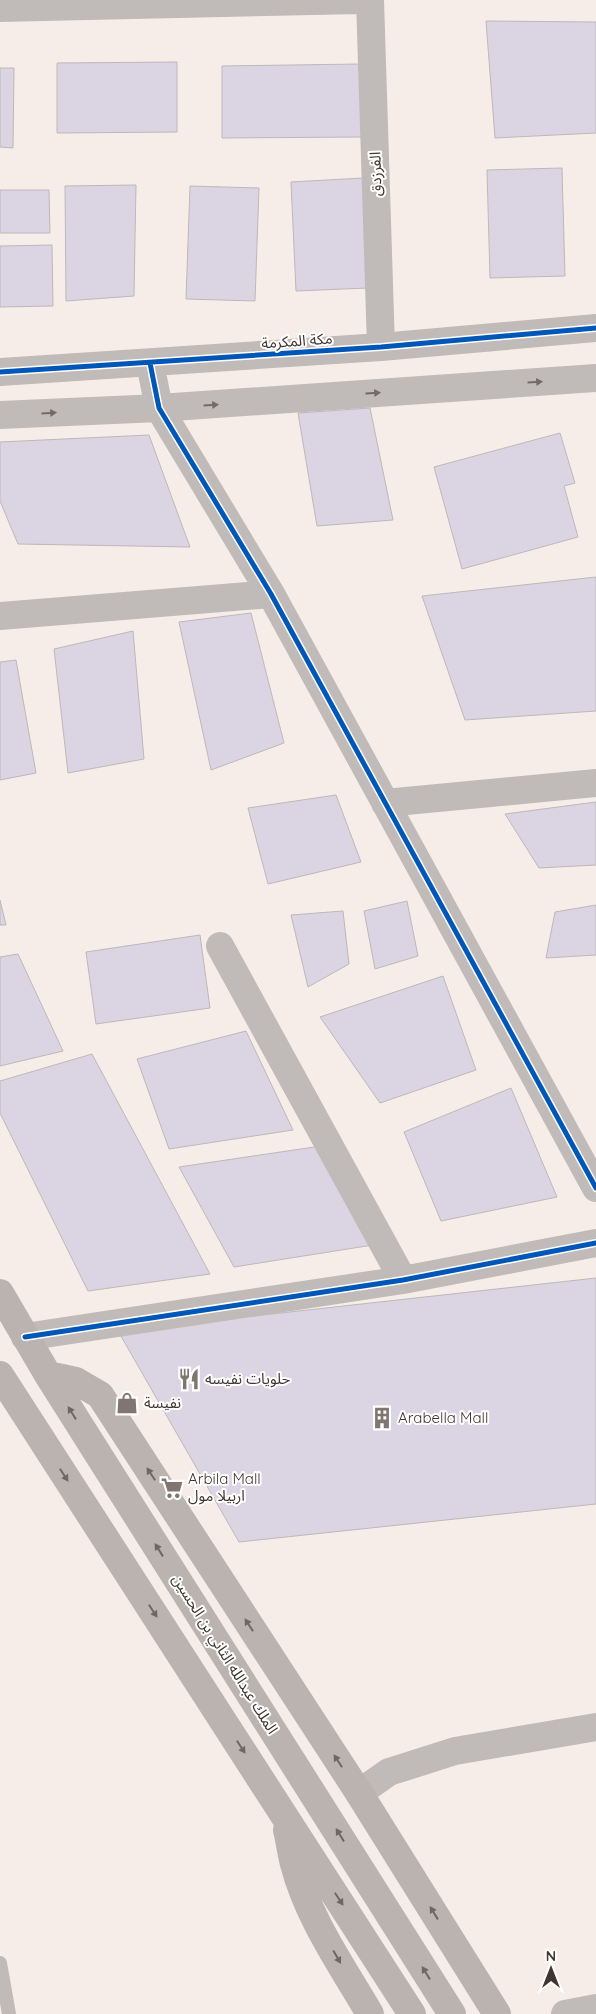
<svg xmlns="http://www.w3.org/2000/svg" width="596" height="2014" viewBox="0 0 596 2014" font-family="Quicksand,'Noto Sans Arabic',sans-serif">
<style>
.building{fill:#dbd4e2;stroke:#bdb8ba}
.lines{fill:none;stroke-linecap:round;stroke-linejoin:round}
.service{stroke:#c0bbb8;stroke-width:14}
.minor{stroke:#c0bbb8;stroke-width:28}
.primary{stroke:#bab3af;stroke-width:28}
.cycleway-casing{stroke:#fff;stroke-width:8}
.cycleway{stroke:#0057b8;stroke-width:5}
.oneway{fill:#736b66}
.oneway2{fill:#716762}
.labels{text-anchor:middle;stroke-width:4;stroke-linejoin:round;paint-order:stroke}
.street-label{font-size:15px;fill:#40352f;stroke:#fff}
.poi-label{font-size:15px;fill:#40352f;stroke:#fff;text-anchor:start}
</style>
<rect width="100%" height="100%" fill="#f7ede8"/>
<path class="building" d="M 486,21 L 596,22 L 596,133 L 495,138 Z
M 177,62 L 177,132 L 57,133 L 57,63 Z
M 359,64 L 363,137 L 222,138 L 222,66 Z
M 0,68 L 14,68 L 13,148 L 0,147 Z
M 562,168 L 565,276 L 490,278 L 487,170 Z
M 363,178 L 368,288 L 296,291 L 291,182 Z
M 136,185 L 134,296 L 66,301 L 65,186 Z
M 190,186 L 259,188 L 255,301 L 186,299 Z
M 0,190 L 49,190 L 50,233 L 0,233 Z
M 52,245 L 53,306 L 0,307 L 0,246 Z
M 370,408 L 393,520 L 317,526 L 298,413 Z
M 560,433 L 575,483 L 564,486 L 578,537 L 462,569 L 434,467 Z
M 149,435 L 190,547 L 18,544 L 0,501 L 0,442 Z
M 596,577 L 596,711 L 465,720 L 422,596 Z
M 251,613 L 284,743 L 211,770 L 179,622 Z
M 133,631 L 144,759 L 68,773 L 54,649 Z
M 16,660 L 36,773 L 0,780 L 0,662 Z
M 336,795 L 361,862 L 268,884 L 248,808 Z
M 596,802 L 596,865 L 539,868 L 505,814 Z
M 0,900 L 6,925 L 0,925 Z
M 407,901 L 418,956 L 375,969 L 364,911 Z
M 596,905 L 596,955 L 546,958 L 555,912 Z
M 343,911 L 349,964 L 308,987 L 291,915 Z
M 200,935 L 210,1008 L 96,1024 L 86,952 Z
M 18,954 L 63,1051 L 0,1066 L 0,957 Z
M 443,976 L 476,1070 L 380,1103 L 320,1017 Z
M 246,1031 L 293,1130 L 169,1149 L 137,1059 Z
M 92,1054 L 210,1274 L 88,1291 L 0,1113 L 0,1081 Z
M 511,1088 L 557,1197 L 441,1221 L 404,1132 Z
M 321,1146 L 373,1245 L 234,1267 L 179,1167 Z
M 596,1278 L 596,1504 L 239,1542 L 118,1331 Z"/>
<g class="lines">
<path class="service" d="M 0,1963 L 9,2014"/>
<path class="minor" d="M 370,0 L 381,347
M 0,8 L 361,0
M 150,363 L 159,408 L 271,594 L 596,1188
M 0,372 L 381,347 L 596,328
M 0,415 L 159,408 L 596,378
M 0,616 L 271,594
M 385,803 L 596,783
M 220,946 L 403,1280
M 25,1337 L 403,1280 L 596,1243
M 359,1793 L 389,1772 L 455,1751 L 596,1727
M 565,2014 L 596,2008"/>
<path class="primary" d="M 0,1293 L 48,1375 L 452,2014
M 0,1375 L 412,2014
M 48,1375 L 76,1381 L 100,1395 L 359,1793 L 497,2014
M 287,1830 C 290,1842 291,1853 294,1864 C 308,1918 342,1966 370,2014"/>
<g class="cycleway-casing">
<path id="cycleway" d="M 150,363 L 159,408 L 271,594 L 596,1188
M 0,372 L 381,347 L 596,328
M 25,1337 L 403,1280 L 596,1243"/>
</g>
<use href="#cycleway" class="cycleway"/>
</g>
<defs><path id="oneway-solid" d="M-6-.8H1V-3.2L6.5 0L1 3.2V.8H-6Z" transform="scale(1.25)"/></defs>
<g class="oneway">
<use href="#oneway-solid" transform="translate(535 382) rotate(-4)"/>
<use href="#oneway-solid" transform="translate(373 393) rotate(-4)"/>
<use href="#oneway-solid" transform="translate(211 405) rotate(-4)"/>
<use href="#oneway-solid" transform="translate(49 413) rotate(-3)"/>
</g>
<g class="oneway2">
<use href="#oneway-solid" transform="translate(72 1413) rotate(-122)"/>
<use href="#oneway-solid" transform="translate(151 1474) rotate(-123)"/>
<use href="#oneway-solid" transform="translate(64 1475) rotate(57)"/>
<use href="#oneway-solid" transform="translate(159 1550) rotate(-122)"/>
<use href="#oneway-solid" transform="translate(153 1611) rotate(57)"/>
<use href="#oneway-solid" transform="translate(249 1625) rotate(-123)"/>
<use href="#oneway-solid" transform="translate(241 1747) rotate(57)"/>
<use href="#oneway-solid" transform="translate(338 1761) rotate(-123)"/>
<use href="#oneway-solid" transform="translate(340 1835) rotate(-122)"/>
<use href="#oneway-solid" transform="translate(339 1899) rotate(57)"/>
<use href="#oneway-solid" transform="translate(434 1913) rotate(-122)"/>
<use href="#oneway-solid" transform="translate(337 1957) rotate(60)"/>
<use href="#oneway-solid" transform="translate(426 1973) rotate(-122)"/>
</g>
<defs>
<g id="restaurant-bare" transform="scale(1.725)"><path d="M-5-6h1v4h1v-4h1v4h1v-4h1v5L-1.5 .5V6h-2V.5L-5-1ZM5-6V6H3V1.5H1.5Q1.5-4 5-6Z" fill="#807570" stroke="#fff" stroke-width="2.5" paint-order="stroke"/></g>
<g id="shop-bare" transform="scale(1.725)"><path d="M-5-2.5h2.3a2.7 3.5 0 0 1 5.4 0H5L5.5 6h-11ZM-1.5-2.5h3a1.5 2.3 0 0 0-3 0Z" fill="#807570" stroke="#fff" stroke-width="2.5" paint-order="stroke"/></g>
<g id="building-bare" transform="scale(1.725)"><path d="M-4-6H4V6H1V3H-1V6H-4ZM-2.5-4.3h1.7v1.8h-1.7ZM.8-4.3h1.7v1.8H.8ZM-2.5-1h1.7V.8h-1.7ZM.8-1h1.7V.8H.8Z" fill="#807570" stroke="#fff" stroke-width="2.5" paint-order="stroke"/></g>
<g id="supermarket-bare" transform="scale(1.725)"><path d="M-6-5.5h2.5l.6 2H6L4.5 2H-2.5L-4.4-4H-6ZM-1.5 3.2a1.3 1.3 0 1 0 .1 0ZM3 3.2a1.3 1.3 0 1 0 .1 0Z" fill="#807570" stroke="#fff" stroke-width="2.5" paint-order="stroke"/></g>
</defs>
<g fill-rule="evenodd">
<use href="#restaurant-bare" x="189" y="1379"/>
<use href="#shop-bare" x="127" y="1403"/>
<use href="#building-bare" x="382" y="1418"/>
<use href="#supermarket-bare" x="172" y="1488"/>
</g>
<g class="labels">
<g class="street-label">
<text transform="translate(376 174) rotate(-92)" y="5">الفرزدق</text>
<text transform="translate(297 341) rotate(-4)" y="5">مكة المكرمة</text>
<text transform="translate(225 1654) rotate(58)" y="5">الملك عبدالله الثاني بن الحسين</text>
</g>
<g class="poi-label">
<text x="205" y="1384">حلويات نفيسه</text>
<text x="144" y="1408">نفيسة</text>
<text x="398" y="1423">Arabella Mall</text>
<text x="188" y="1484">Arbila Mall<tspan x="188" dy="17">اربيلا مول</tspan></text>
</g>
</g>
<g transform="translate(551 1969)" stroke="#ffffff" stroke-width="4" paint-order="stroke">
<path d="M0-4L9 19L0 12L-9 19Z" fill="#40352f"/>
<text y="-8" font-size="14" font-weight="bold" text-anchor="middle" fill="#40352f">N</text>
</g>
</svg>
